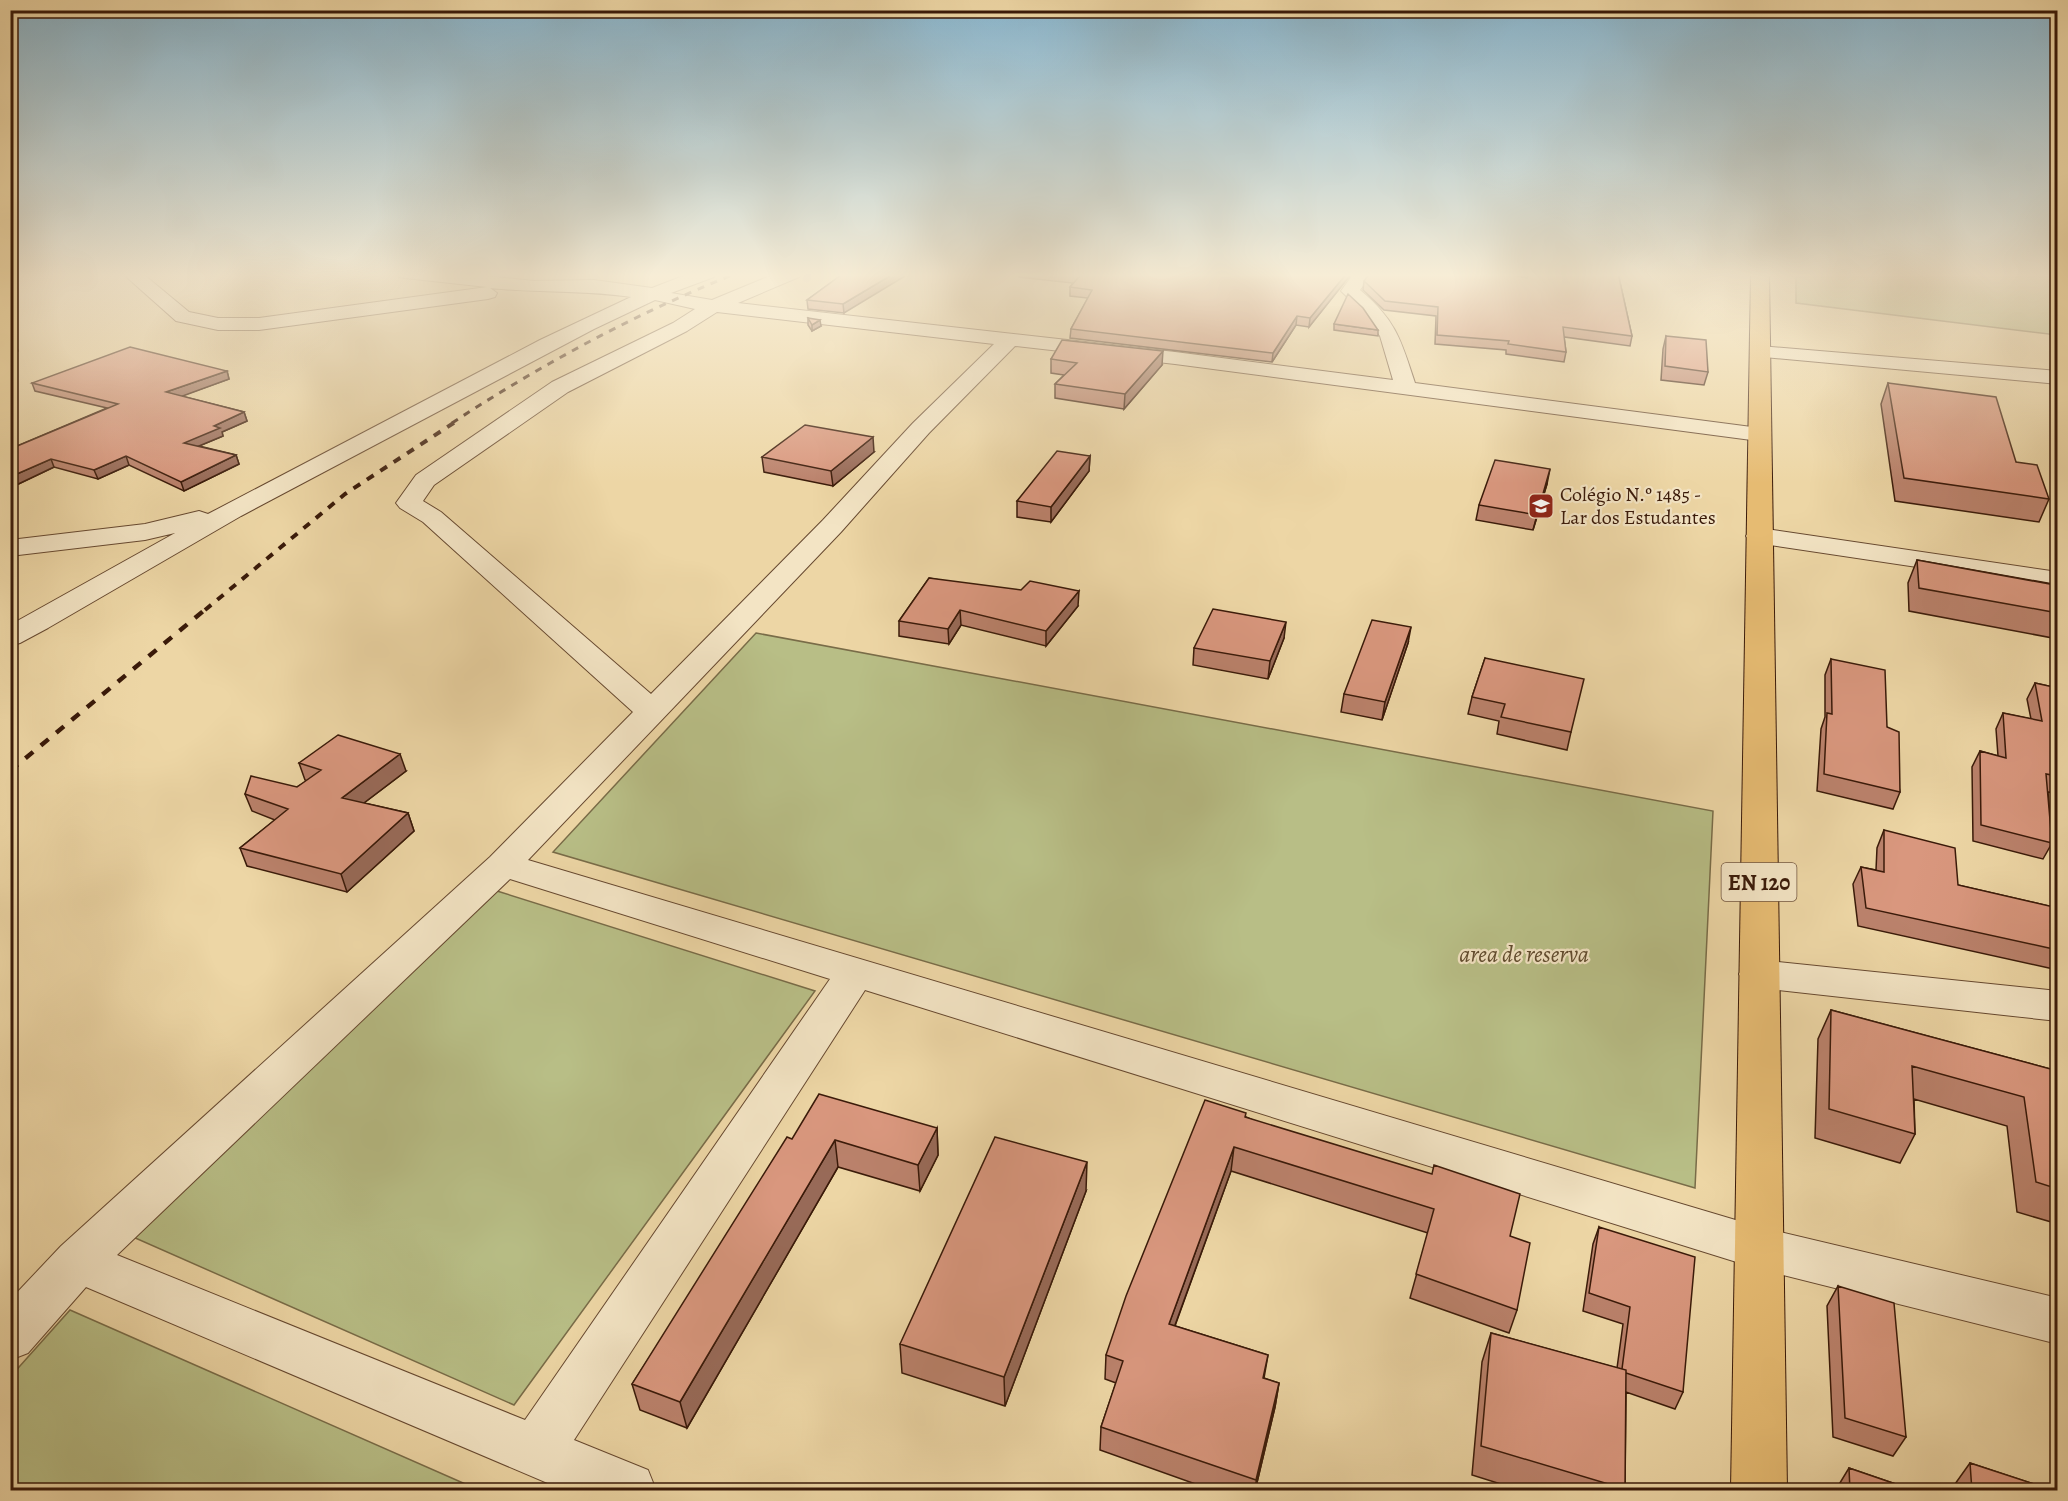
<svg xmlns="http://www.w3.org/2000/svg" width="2068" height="1501" viewBox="0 0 2068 1501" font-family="Alegreya,serif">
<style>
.green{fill:#b8be86;stroke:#796c48;stroke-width:1.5}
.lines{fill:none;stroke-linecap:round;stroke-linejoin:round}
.street-casing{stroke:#674930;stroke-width:2}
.primary-casing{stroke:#3a1a09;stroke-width:2}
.street{fill:#f3e4c4;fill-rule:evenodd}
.primary{fill:#e6bb72;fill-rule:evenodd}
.rail-far2{stroke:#3a1a09;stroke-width:3;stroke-dasharray:7 7;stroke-linecap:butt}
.rail-far1{stroke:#3a1a09;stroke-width:4;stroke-dasharray:8 8;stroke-linecap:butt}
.rail{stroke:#3a1a09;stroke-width:4.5;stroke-dasharray:10 10;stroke-linecap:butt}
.wall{fill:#bb826c;stroke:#3a1a09;stroke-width:1.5}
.shaded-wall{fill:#986a58;stroke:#3a1a09;stroke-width:1.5}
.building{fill:#d9977e;stroke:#3a1a09;stroke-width:1.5}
.labels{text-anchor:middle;stroke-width:4.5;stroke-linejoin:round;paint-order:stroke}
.far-poi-label{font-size:20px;fill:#3a1a09;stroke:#f3e4c4;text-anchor:start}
.shield{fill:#f3e4c4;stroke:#725741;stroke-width:1.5}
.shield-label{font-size:22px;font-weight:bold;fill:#3a1a09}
.park-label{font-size:24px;font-style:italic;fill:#604b2e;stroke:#f3e4c4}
</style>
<rect width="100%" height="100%" fill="#edd6a5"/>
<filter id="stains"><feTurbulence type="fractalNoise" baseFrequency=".00333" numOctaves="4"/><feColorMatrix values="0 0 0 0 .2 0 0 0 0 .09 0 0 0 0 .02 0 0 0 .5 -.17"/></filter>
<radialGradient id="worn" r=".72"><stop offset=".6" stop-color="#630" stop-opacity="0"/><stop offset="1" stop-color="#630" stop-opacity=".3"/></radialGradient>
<path class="green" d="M 1796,273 L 2057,273 L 2057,335 L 1796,303 Z
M 756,633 L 1713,811 L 1695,1188 L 553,852 Z
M 497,891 L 815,991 L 514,1405 L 133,1237 Z
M 70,1310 L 479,1490 L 11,1490 L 11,1376 Z"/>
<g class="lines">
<g class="street-casing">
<path id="street" d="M 122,273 L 142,273 L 189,312 L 218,318 L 259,318 L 487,287 L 405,278 L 399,277 L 396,273 L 458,273 L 534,281 L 594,280 L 652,288 L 691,273 L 717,273 L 714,277 L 671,293 L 712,300 L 777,273 L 802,273 L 799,277 L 738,303 L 1175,352 L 1393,380 L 1380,336 L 1364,313 L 1341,291 L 1354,273 L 1373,273 L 1360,290 C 1396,320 1401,340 1415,383 L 1767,429 L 1771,434 L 1767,439 L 1759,441 L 1175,364 L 1015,346 L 929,433 L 841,532 L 528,860 L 1759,1227 L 2058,1298 L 2058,1344 L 1759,1269 L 865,990 L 574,1440 L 648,1470 L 656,1490 L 564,1490 L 86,1287 L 28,1353 L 10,1360 L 10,1300 L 61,1246 L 490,857 L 633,712 L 423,522 L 400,508 L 396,503 L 416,475 L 552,382 L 673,323 L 695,309 L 655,300 L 594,329 L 241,516 L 48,628 L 20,643 L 10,646 L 10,625 L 175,533 L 145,540 L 10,556 L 10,540 L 145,524 L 199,511 L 208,514 L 540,340 L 631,297 C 584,290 537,293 490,288 L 497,293 L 495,297 L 488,299 L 259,330 L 218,330 L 176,321 ZM 717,312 L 994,344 L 913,423 L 823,520 L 651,694 L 441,512 L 423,501 L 434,485 L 568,392 L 687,331 ZM 510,879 L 830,979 L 525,1420 L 117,1255 Z
M 1760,346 L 2058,371 L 2058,384 L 1753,356 L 1750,352 L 1753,348 Z
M 1759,528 L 2058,572 L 2058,588 L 1750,542 L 1746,536 L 1750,530 Z
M 1759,960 L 2058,991 L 2058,1021 L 1759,988 L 1745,984 L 1739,974 L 1745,964 Z"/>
</g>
<g class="primary-casing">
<path id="primary" d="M 1751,273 L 1769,273 L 1787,1490 L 1731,1490 Z"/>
</g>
<use href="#street" class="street"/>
<use href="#primary" class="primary"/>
<path class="rail-far2" d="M 452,423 C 542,364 637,313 737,273"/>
<path class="rail-far1" d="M 205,610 L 345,494 L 455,422"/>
<path class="rail" d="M 10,771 L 207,608"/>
</g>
<path class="wall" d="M 844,273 L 844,313 L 808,309 L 807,300 Z
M 1019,273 L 1352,273 L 1309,327 L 1296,325 L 1272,362 L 1070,338 L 1071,329 L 1088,298 L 1070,296 L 1070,287 L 1073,283 L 1019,277 Z
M 1525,273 L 1618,273 L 1632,336 L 1630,346 L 1564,337 L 1566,352 L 1564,362 L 1506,354 L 1506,350 L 1435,344 L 1436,316 L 1384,310 L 1363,290 L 1364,281 L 1470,275 L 1525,277 Z
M 808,318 L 821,326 L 812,331 L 808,325 Z
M 1334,324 L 1378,330 L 1378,336 L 1334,330 Z
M 1666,336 L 1708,372 L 1704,385 L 1661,380 L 1663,349 Z
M 1051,359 L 1162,365 L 1124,409 L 1055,398 L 1055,384 L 1064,375 L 1051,373 Z
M 227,371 L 229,379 L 181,396 L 244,412 L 247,421 L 222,432 L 223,436 L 199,446 L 236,455 L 239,464 L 184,491 L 129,465 L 98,479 L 54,467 L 10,488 L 10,449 L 107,408 L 35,391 L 32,383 Z
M 1888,383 L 2016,462 L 2049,499 L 2039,522 L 1895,501 L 1881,404 Z
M 874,452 L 833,486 L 764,472 L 762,457 Z
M 1090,456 L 1089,471 L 1051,522 L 1017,517 L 1017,501 Z
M 1547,484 L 1533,530 L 1476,520 L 1479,505 Z
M 1917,560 L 2053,584 L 2054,582 L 2058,583 L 2058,639 L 1909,611 L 1908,583 Z
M 929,578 L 1078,606 L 1046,646 L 961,625 L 949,644 L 899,636 L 899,621 Z
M 1284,638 L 1268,679 L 1193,665 L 1194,648 Z
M 1408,643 L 1382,720 L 1341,712 L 1344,694 Z
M 1485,658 L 1571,732 L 1567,750 L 1497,734 L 1499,721 L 1468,714 L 1472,697 Z
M 1831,659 L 1887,727 L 1900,792 L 1893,809 L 1817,791 L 1821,729 L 1825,717 L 1825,675 Z
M 2035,683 L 2058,688 L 2058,794 L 2048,792 L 2052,843 L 2043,859 L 1973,841 L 1972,767 L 1980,751 L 1998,756 L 1996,729 L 2003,713 L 2031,719 L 2027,699 Z
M 299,763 L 406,771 L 364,803 L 408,813 L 414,831 L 347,892 L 247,866 L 240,848 L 275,820 L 252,811 L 245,794 L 297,787 L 307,781 L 305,780 Z
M 1884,830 L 1958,885 L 2058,908 L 2058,970 L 1858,926 L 1853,884 L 1861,867 L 1876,870 L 1877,848 Z
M 1831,1010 L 2058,1071 L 2058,1224 L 2017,1212 L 2007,1126 L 1914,1099 L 1915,1134 L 1900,1163 L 1815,1138 L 1818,1039 Z
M 1246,1117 L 1510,1236 L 1517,1310 L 1509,1333 L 1410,1298 L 1428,1233 L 1231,1171 L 1175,1326 L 1268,1355 L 1264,1378 L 1279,1383 L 1275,1407 L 1255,1491 L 1215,1491 L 1100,1450 L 1101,1427 L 1116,1383 L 1105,1379 L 1106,1355 Z
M 937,1128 L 938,1155 L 920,1191 L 838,1167 L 687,1428 L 640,1410 L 632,1384 L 792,1139 Z
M 1086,1191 L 1005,1406 L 902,1373 L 900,1344 Z
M 1599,1227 L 1683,1392 L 1675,1409 L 1626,1392 L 1625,1491 L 1523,1491 L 1472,1475 L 1482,1362 L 1491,1333 L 1617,1368 L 1623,1324 L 1583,1311 L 1593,1244 Z
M 1838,1286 L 1906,1437 L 1893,1456 L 1833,1437 L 1827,1306 Z
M 2058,1362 L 2058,1381 L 2054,1367 Z
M 1970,1463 L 2055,1491 L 1950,1491 Z
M 1849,1468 L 1916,1491 L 1835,1491 Z"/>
<path class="shaded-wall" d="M 895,273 L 910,273 L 844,313 L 843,304 Z
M 1347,273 L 1352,273 L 1309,327 L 1310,318 Z
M 1297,316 L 1296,325 L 1272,362 L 1273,353 Z
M 820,320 L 821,326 L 812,331 L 812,325 Z
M 14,341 L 18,351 L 10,356 L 10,344 Z
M 1163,351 L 1162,365 L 1124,409 L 1125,394 Z
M 227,371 L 229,379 L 169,401 L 166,392 Z
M 244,412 L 247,421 L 222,432 L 223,436 L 187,451 L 184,443 L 214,426 Z
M 873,437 L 874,452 L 833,486 L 831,471 Z
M 236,455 L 239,464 L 184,491 L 181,482 Z
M 126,456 L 129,465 L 98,479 L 94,470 Z
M 1090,456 L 1089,471 L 1051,522 L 1051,507 Z
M 51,459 L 54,467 L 10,488 L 10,477 Z
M 1550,469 L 1547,484 L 1533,530 L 1537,515 Z
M 1079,591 L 1078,606 L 1046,646 L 1046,631 Z
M 960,610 L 961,625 L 949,644 L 948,629 Z
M 1286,622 L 1284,638 L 1268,679 L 1270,661 Z
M 1411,627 L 1408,643 L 1382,720 L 1385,702 Z
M 400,754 L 406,771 L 348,815 L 342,798 Z
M 408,813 L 414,831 L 347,892 L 341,874 Z
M 937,1128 L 938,1155 L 920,1191 L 918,1165 Z
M 835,1140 L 838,1167 L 687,1428 L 680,1402 Z
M 1234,1147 L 1231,1171 L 1167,1347 L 1169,1324 Z
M 1087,1162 L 1086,1191 L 1005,1406 L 1004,1377 Z
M 1279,1383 L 1275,1407 L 1255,1491 L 1254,1491 Z"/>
<path class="building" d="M 844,273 L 895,273 L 843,304 L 807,300 Z
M 1061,273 L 1347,273 L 1310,318 L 1297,316 L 1273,353 L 1071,329 L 1092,290 L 1070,287 L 1080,276 Z
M 1370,273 L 1460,273 L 1470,275 L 1472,273 L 1500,273 L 1527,278 L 1527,273 L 1618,273 L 1632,336 L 1563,327 L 1566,352 L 1508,344 L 1509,341 L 1437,335 L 1438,307 L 1385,301 L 1364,281 Z
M 1348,294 L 1363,308 L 1378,330 L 1334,324 Z
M 808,318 L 820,320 L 812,325 Z
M 1666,336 L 1706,340 L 1708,372 L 1665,366 Z
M 1062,340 L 1163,351 L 1125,394 L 1055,384 L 1077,363 L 1051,359 Z
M 130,347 L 227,371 L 166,392 L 244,412 L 214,426 L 220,428 L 184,443 L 236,455 L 181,482 L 126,456 L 94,470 L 51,459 L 10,477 L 10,449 L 118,404 L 32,383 Z
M 1888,383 L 1996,397 L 2016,462 L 2037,465 L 2049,499 L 1904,478 Z
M 805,425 L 873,437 L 831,471 L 762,457 Z
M 1057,451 L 1090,456 L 1051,507 L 1017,501 Z
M 1495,460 L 1550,469 L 1537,515 L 1479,505 Z
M 1917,560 L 2055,585 L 2054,582 L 2058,583 L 2058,613 L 1919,588 Z
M 929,578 L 1021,590 L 1030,581 L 1079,591 L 1046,631 L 960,610 L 948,629 L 899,621 Z
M 1213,609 L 1286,622 L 1270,661 L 1194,648 Z
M 1372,620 L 1411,627 L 1385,702 L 1344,694 Z
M 1485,658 L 1584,679 L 1571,732 L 1501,717 L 1505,704 L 1472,697 Z
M 1831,659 L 1885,670 L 1887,727 L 1899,732 L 1900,792 L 1824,774 L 1827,713 L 1832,714 Z
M 2035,683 L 2058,688 L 2058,776 L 2046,774 L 2052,843 L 1981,825 L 1980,751 L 2006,758 L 2003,713 L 2042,721 Z
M 338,735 L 400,754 L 342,798 L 408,813 L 341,874 L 240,848 L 288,809 L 245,794 L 251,776 L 297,787 L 321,770 L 299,763 Z
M 1884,830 L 1955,848 L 1958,885 L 2058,908 L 2058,950 L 1866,908 L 1861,867 L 1884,872 Z
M 1831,1010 L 2058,1071 L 2058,1189 L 2036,1182 L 2024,1097 L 1912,1066 L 1915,1134 L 1829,1109 Z
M 819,1094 L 937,1128 L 918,1165 L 835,1140 L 680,1402 L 632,1384 L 787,1137 L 792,1139 Z
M 1205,1100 L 1246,1113 L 1245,1117 L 1432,1174 L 1434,1165 L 1520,1194 L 1510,1236 L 1530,1243 L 1517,1310 L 1416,1274 L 1434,1209 L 1234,1147 L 1169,1324 L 1268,1355 L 1263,1378 L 1279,1383 L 1256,1480 L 1101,1427 L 1123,1361 L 1106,1355 L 1126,1296 Z
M 995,1137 L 1087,1162 L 1004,1377 L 900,1344 Z
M 1599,1227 L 1695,1257 L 1683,1392 L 1626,1373 L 1626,1370 L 1622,1369 L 1630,1307 L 1589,1293 Z
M 1838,1286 L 1894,1303 L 1906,1437 L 1845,1418 Z
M 1491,1333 L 1626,1370 L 1625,1489 L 1481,1446 Z
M 1970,1463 L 2055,1491 L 1972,1491 Z
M 1849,1468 L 1916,1491 L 1850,1491 Z"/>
<linearGradient id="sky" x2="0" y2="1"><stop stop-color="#88b6cf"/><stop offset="0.57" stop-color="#f7edd6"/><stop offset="1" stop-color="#f7edd6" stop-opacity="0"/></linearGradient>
<rect width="2068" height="483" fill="url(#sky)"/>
<defs>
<g id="school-square" transform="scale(1.35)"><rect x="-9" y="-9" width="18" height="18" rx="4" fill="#8f2418" stroke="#f3e4c4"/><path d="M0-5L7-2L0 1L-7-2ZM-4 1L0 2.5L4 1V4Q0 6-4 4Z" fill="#fff"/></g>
</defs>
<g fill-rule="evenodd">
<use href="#school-square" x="1541" y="506"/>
</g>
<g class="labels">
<g class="far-poi-label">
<text x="1560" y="501">Colégio N.º 1485 -<tspan x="1560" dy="23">Lar dos Estudantes</tspan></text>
</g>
<rect class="shield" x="1721.5" y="863" width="75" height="38" rx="4.5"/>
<g class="shield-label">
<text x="1759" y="890">EN 120</text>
</g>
<g class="park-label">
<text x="1524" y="962">area de reserva</text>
</g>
</g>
<rect width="2068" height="1501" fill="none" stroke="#edd6a5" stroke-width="36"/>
<rect x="12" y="12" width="2044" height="1477" fill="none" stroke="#3a1a09" stroke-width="3"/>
<rect x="18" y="18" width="2032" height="1465" fill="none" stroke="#3a1a09" stroke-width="1.5"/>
<rect width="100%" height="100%" filter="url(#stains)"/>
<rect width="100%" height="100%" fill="url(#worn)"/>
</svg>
